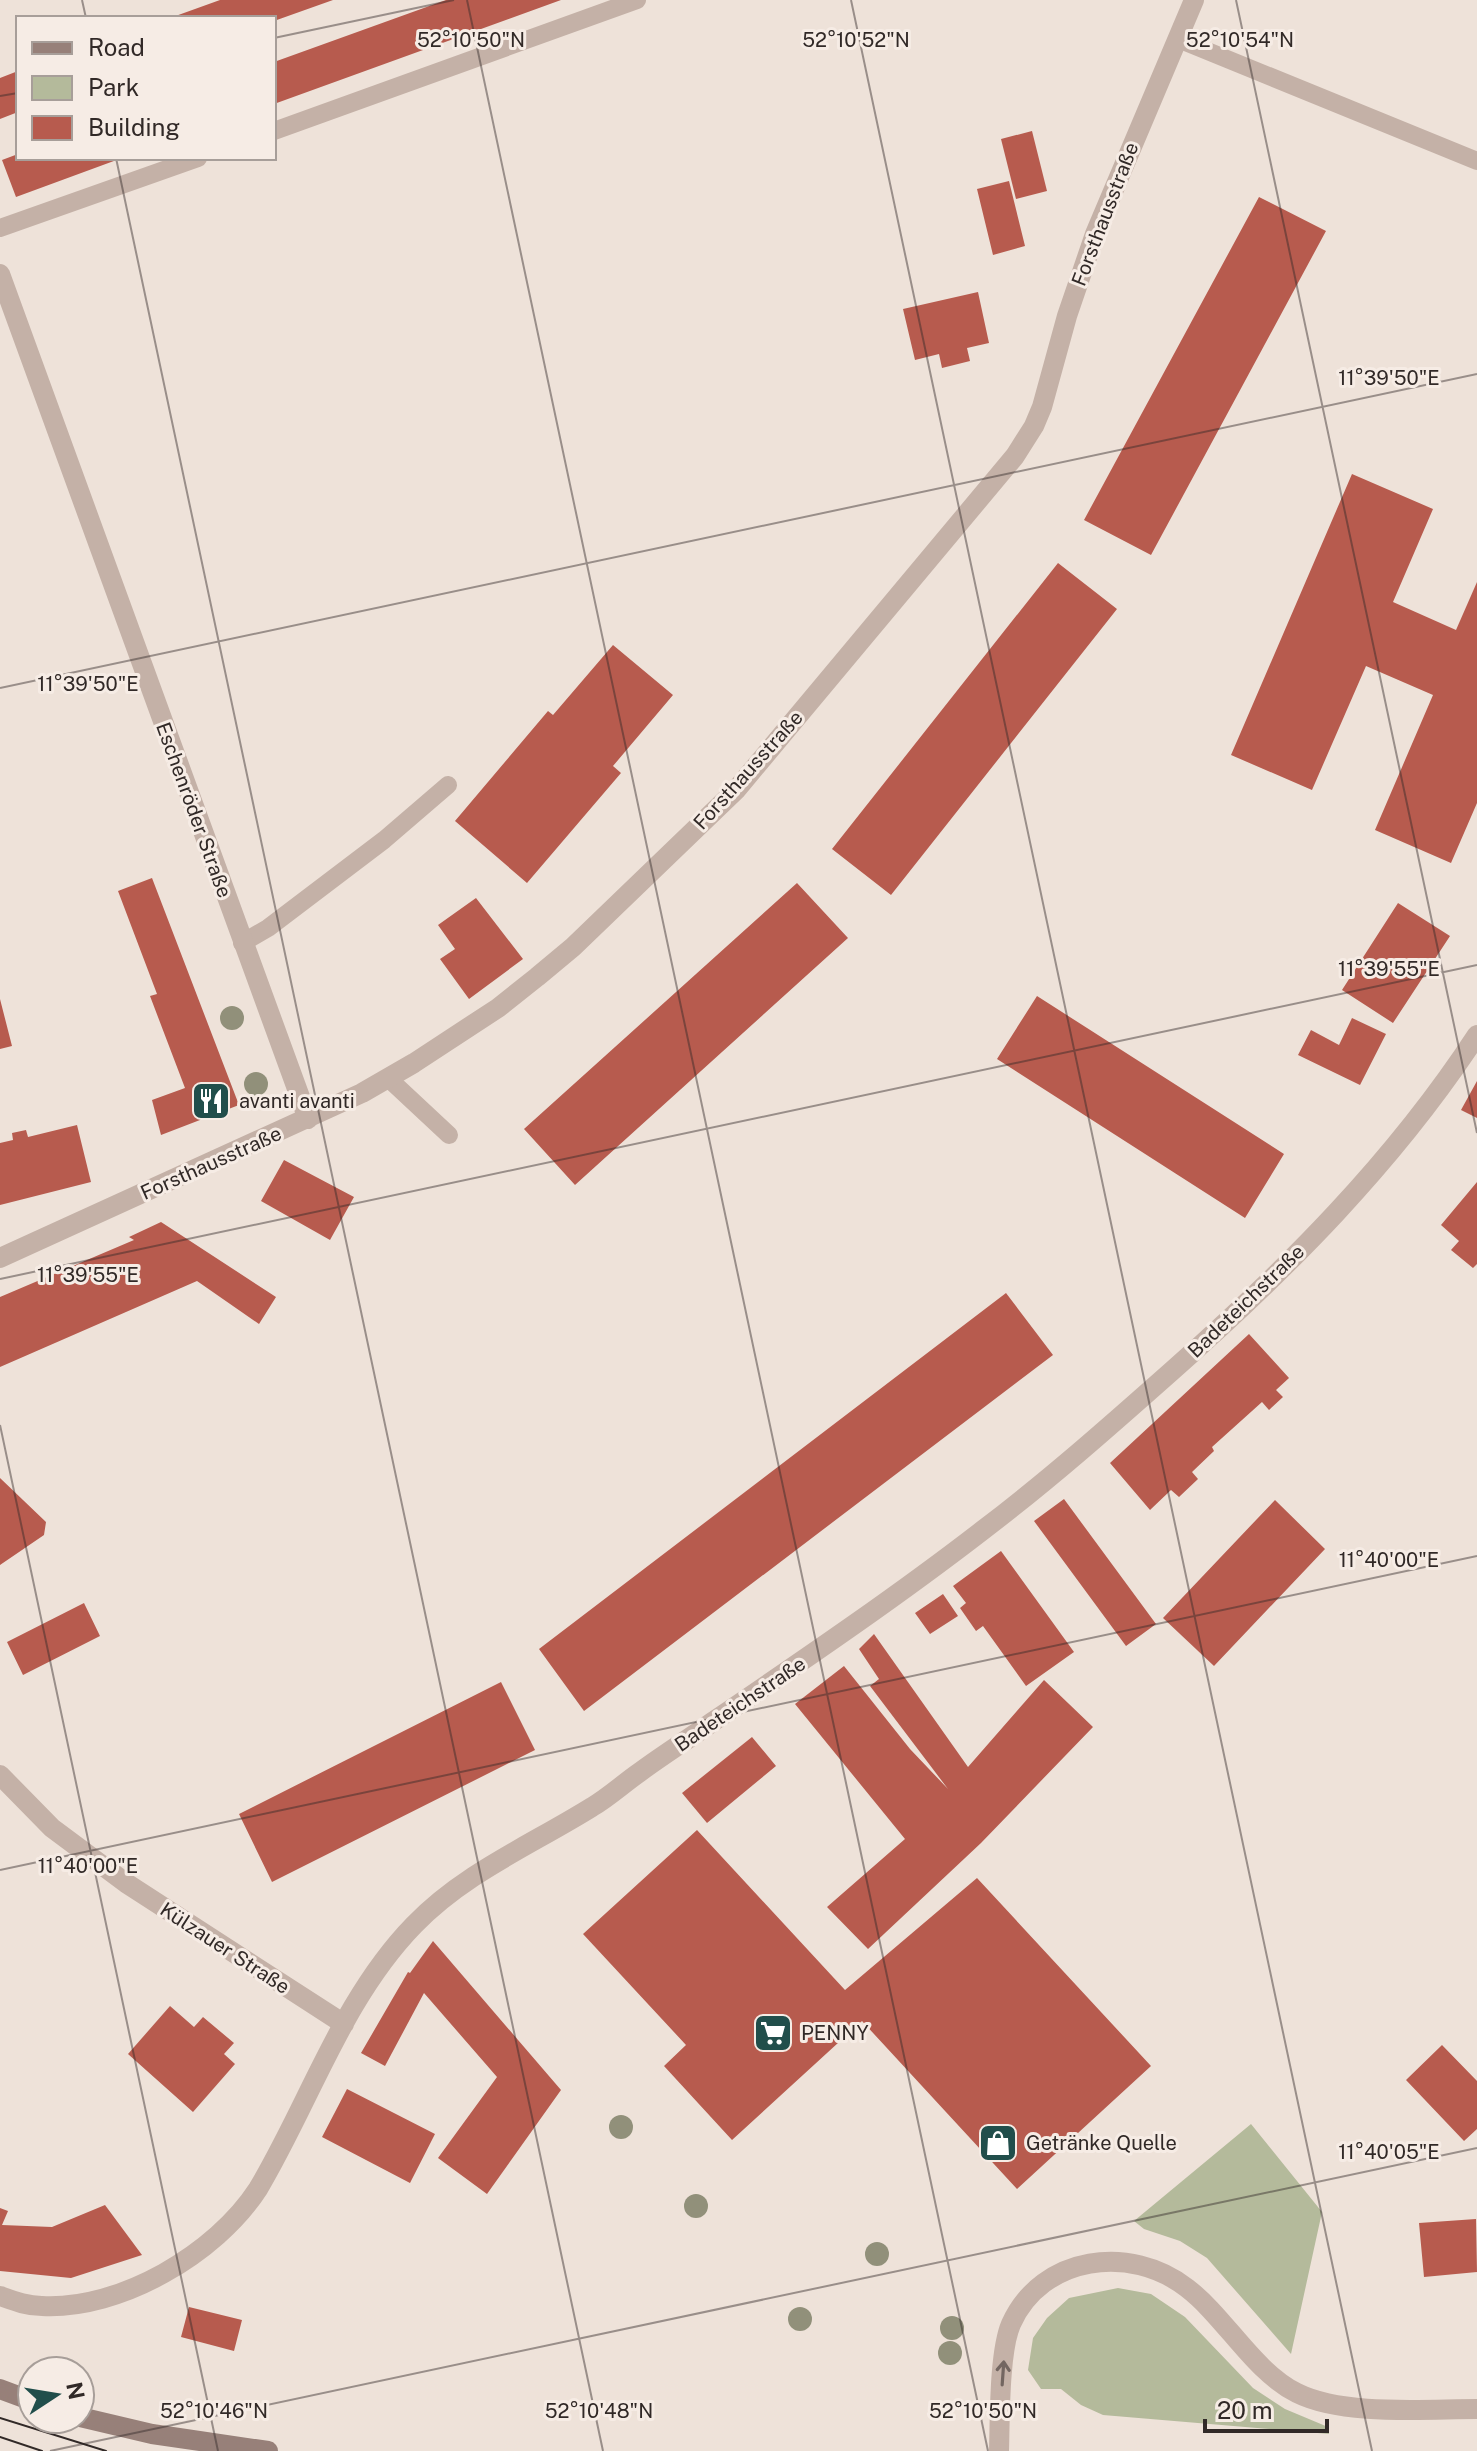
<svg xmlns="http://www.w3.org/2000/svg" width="1477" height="2451" viewBox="0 0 1477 2451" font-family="'Public Sans',sans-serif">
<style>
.green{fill:#b4ba9b}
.building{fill:#b75b4e}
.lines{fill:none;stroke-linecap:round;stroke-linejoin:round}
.service{stroke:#c4b1a7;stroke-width:18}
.minor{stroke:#c4b1a7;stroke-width:20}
.secondary{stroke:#978079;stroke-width:20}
.tram{stroke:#312927;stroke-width:2}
.tree{fill:#91907a}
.oneway{stroke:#736661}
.ticks{fill:none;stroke:#312927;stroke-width:2;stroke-opacity:0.45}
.labels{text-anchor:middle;stroke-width:6;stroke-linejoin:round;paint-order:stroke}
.street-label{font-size:20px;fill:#312927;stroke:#f6ece5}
.poi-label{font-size:20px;fill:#312927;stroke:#f6ece5;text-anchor:start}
.ticks-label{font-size:20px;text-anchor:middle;fill:#312927;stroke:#f6ece5;stroke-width:6;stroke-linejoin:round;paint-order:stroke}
</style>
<rect width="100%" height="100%" fill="#eee2d9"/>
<path class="green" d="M 1251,2124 L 1322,2212 L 1291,2354 L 1207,2258 L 1180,2241 L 1144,2229 L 1134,2221 Z
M 1118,2288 L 1151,2294 L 1185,2317 L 1253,2388 L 1285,2409 L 1328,2427 L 1329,2434 L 1103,2415 L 1081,2405 L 1061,2389 L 1041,2389 L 1028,2370 L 1033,2338 L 1047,2318 L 1069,2298 Z"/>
<path class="building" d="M 220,0 L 333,0 L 274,21 L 274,18 L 170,18 Z
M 446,0 L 561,0 L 274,104 L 274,62 Z
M 18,71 L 18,112 L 0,119 L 0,78 Z
M 1032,131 L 1047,191 L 1016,199 L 1001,139 Z
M 18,154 L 18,158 L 122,158 L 16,197 L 2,160 Z
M 1009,181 L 1025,246 L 993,255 L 977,189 Z
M 1259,197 L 1326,231 L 1151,555 L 1084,520 Z
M 978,292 L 989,343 L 967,348 L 970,361 L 942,368 L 939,354 L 915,360 L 903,309 Z
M 1352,474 L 1433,509 L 1393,602 L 1456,630 L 1477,582 L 1477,803 L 1451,863 L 1375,830 L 1433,695 L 1366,666 L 1312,790 L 1231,755 Z
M 1058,563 L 1117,609 L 891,895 L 832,849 Z
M 613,645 L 673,695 L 613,766 L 621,773 L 527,883 L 455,821 L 548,711 L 553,715 Z
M 152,878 L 239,1105 L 161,1135 L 152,1100 L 185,1088 L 150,996 L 157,994 L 118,891 Z
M 797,883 L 848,938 L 575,1185 L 524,1129 Z
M 476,898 L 523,959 L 469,999 L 440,959 L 455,949 L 438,925 Z
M 1398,903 L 1450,936 L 1393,1023 L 1342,990 Z
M 1037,996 L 1284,1154 L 1245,1218 L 997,1059 Z
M 0,999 L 12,1046 L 0,1049 Z
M 1352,1018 L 1386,1034 L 1360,1085 L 1298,1055 L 1311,1030 L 1339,1045 Z
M 1477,1081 L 1477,1118 L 1461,1110 Z
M 77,1125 L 91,1182 L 0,1205 L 0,1143 L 13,1140 L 12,1133 L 26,1130 L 28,1137 Z
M 284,1160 L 354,1197 L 330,1240 L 261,1201 Z
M 1477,1182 L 1477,1264 L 1473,1268 L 1451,1250 L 1459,1241 L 1441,1225 Z
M 161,1222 L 276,1297 L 259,1324 L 197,1281 L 0,1367 L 0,1297 L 134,1240 L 129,1237 Z
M 1006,1293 L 1053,1355 L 584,1711 L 539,1649 Z
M 1249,1334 L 1289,1378 L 1276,1390 L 1283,1397 L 1269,1410 L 1262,1402 L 1212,1447 L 1214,1451 L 1192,1472 L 1198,1479 L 1179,1497 L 1171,1490 L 1150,1510 L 1110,1463 Z
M 0,1478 L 46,1522 L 44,1535 L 0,1565 Z
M 1064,1499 L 1156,1624 L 1126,1646 L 1034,1521 Z
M 1275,1500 L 1325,1549 L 1214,1666 L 1163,1618 Z
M 1001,1551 L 1074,1652 L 1026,1686 L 983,1626 L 976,1631 L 960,1608 L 966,1603 L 953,1586 Z
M 943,1594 L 958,1616 L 930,1634 L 915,1613 Z
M 84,1603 L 100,1636 L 23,1675 L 7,1642 Z
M 874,1634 L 968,1767 L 1044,1680 L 1093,1727 L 981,1843 L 868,1949 L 827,1907 L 905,1839 L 795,1704 L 844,1666 L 910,1749 L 948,1789 L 870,1686 L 879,1679 L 859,1649 Z
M 501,1682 L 535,1750 L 272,1882 L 239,1814 Z
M 752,1737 L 776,1766 L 707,1823 L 682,1793 Z
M 697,1830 L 845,1990 L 977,1878 L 1151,2066 L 1017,2189 L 862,2021 L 732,2140 L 664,2066 L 686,2045 L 583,1934 Z
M 433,1941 L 561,2090 L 487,2194 L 438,2158 L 497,2077 L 424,1993 L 385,2066 L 361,2053 L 408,1972 L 410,1973 Z
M 170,2006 L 194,2027 L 203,2017 L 234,2043 L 224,2054 L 235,2064 L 193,2112 L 128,2054 Z
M 1442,2045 L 1477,2081 L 1477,2129 L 1464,2141 L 1406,2080 Z
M 347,2089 L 435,2134 L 410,2183 L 322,2137 Z
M 105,2205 L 142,2255 L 71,2278 L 0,2271 L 0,2208 L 8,2211 L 2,2225 L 52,2227 Z
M 1476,2219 L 1477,2272 L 1424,2277 L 1419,2223 Z
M 189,2307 L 242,2320 L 234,2351 L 181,2337 Z"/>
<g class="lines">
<path class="service" d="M 1178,39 L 1477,161
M 274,131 L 637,0
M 0,228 L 198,158
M 242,943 L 268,928 L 384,840 L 448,785
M 389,1079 L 449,1135"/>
<path class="minor" d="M 0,274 L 308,1119
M 0,1258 L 362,1093 L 414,1063 L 498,1008 L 537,977 L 573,947 L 736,790 L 1015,456 L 1034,426 L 1042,407 L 1067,316 L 1095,234 L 1194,0
M 0,1775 L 52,1828 L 126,1883 L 344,2024
M 0,2296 C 14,2301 27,2306 42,2306 C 120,2310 216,2254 258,2189 C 310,2102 342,1999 414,1925 C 464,1873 531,1845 592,1807 C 609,1797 624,1783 640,1772 C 663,1755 687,1740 711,1723 C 802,1661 895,1598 983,1530 C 1049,1480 1111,1425 1173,1370 C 1286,1270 1394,1162 1477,1035
M 999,2451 C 1000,2419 999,2352 1011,2324 C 1042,2255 1131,2244 1187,2288 C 1226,2318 1253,2371 1297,2393 C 1343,2416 1424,2409 1477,2409"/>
<path class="secondary" d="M 0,2389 L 32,2401
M 80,2417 L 152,2434 L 268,2451"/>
<path class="tram" d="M 0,2418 L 106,2451
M 0,2437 L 42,2451"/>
</g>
<g class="tree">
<circle cx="232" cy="1018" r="12"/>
<circle cx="256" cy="1084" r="12"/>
<circle cx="621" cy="2127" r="12"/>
<circle cx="696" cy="2206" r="12"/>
<circle cx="877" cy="2254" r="12"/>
<circle cx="800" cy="2319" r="12"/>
<circle cx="952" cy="2328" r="12"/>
<circle cx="950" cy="2353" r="12"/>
</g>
<defs><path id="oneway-shaft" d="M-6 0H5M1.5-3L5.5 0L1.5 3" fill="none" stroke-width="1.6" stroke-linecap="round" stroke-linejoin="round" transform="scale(2)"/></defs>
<use class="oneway" href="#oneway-shaft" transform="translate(1003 2373) rotate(-86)"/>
<path class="ticks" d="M 82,0 L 86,18M 467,0 L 988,2451M 851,0 L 1372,2451M 1236,0 L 1477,1133M 274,38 L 454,0M 0,96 L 18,93M 116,158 L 603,2451M 0,688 L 1477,374M 0,1279 L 1477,965M 0,1425 L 218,2451M 0,1870 L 1477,1556M 50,2451 L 1477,2148"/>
<defs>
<g id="restaurant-square" transform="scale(2)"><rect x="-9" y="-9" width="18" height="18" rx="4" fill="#214e4b" stroke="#f6ece5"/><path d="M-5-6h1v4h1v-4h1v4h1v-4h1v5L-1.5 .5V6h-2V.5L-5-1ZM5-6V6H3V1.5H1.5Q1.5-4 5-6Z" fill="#fff"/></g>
<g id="supermarket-square" transform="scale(2)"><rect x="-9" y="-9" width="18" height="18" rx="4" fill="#214e4b" stroke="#f6ece5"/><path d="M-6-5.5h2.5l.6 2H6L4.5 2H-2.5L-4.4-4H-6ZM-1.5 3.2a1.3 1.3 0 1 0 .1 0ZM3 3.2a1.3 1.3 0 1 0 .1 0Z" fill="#fff"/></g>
<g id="shop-square" transform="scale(2)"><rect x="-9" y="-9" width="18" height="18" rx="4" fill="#214e4b" stroke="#f6ece5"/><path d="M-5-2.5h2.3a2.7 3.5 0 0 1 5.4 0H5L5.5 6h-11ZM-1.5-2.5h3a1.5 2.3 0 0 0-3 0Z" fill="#fff"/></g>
</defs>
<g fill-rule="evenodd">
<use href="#restaurant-square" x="211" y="1101"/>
<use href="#supermarket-square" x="773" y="2033"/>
<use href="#shop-square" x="998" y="2143"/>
</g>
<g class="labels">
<g class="street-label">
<text transform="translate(1105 214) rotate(-69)" y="7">Forsthausstraße</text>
<text transform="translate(748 770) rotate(-48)" y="7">Forsthausstraße</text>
<text transform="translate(194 810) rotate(70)" y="7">Eschenröder Straße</text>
<text transform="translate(211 1163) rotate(-24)" y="7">Forsthausstraße</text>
<text transform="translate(1246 1301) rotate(-44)" y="7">Badeteichstraße</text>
<text transform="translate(740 1704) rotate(-34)" y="7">Badeteichstraße</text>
<text transform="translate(225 1948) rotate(33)" y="7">Külzauer Straße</text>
</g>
<g class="poi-label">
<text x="239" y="1108">avanti avanti</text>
<text x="801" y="2040">PENNY</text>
<text x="1026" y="2150">Getränke Quelle</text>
</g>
</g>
<g class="ticks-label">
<text x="471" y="47">52°10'50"N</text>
<text x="856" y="47">52°10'52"N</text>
<text x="1240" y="47">52°10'54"N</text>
<text x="1389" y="385">11°39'50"E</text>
<text x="88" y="691">11°39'50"E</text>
<text x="1389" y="976">11°39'55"E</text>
<text x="88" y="1282">11°39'55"E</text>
<text x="1389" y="1567">11°40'00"E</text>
<text x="88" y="1873">11°40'00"E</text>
<text x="1389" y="2159">11°40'05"E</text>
<text x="214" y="2418">52°10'46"N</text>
<text x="599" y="2418">52°10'48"N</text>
<text x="983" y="2418">52°10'50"N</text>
</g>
<rect x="16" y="16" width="260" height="144" fill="#f6ece5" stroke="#a79e99" stroke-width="2"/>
<rect x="32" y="42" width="40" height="12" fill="#978079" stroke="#a79e99" stroke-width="2"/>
<text x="88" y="56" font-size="24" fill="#312927">Road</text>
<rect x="32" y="76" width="40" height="24" fill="#b4ba9b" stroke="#a79e99" stroke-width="2"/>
<text x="88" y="96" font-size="24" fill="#312927">Park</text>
<rect x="32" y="116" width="40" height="24" fill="#b75b4e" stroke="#a79e99" stroke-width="2"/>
<text x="88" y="136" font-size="24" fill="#312927">Building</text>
<g transform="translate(56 2395) rotate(78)"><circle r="38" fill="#f6ece5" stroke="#a79e99" stroke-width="2"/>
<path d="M0-6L14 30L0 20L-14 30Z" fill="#214e4b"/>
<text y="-12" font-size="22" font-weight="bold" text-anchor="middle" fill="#312927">N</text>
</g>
<path d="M1205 2419v12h122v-12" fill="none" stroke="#312927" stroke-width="4"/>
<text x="1217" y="2419" font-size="24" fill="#312927" stroke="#f6ece5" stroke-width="6" paint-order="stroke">20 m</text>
</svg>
